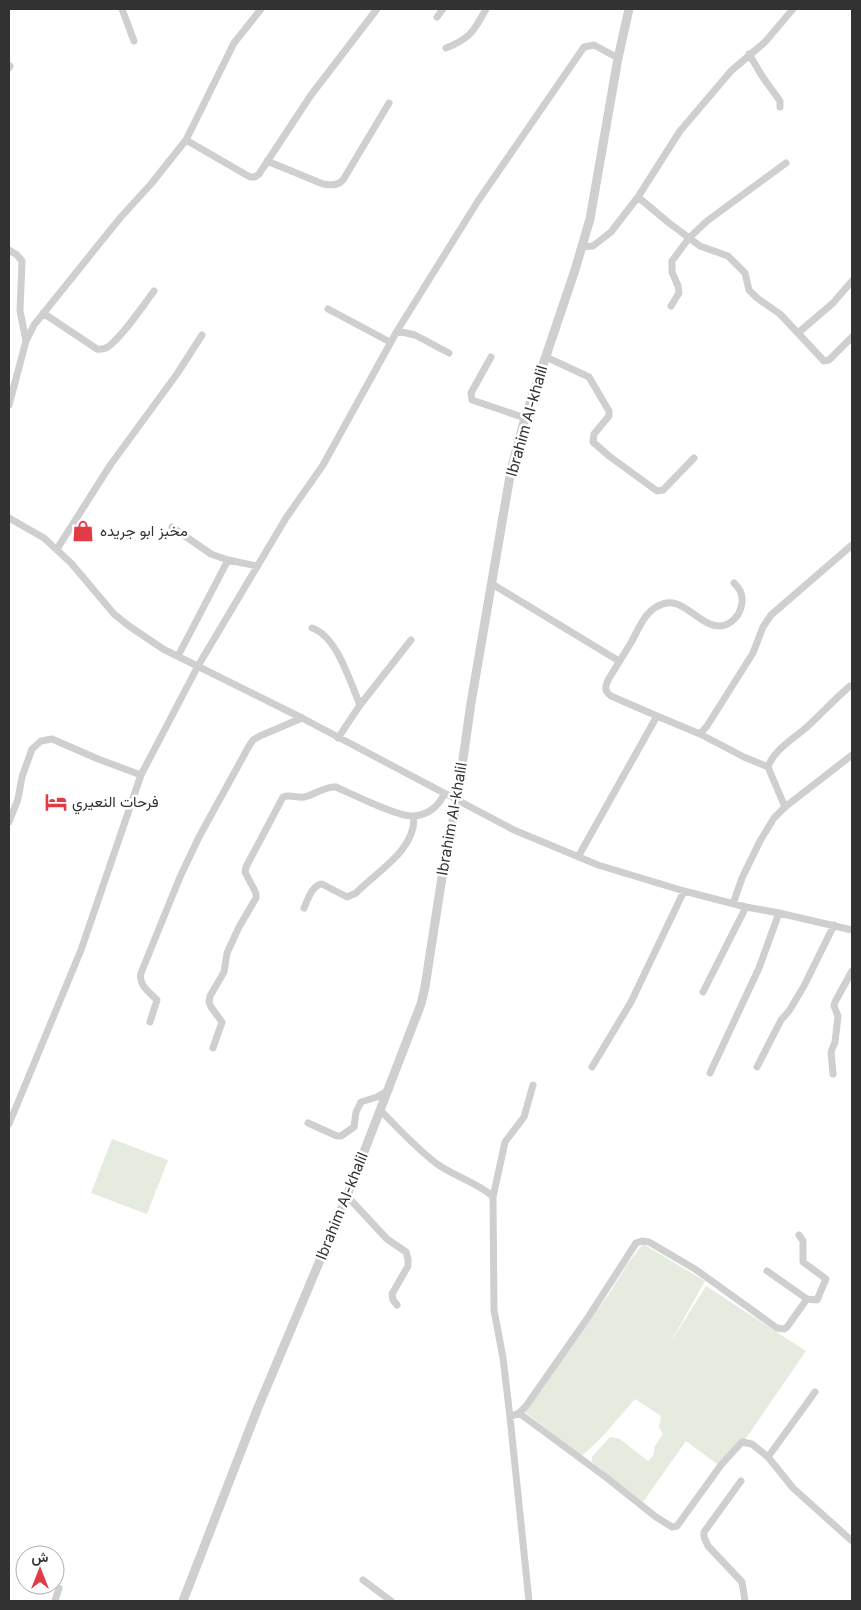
<svg xmlns="http://www.w3.org/2000/svg" width="861" height="1610" viewBox="0 0 861 1610" font-family="Inter,Vazirmatn,sans-serif">
<style>
.green{fill:#e5ebde}
.lines{fill:none;stroke-linecap:round;stroke-linejoin:round}
.minor{stroke:#cfcfcf;stroke-width:7}
.tertiary{stroke:#cfcfcf;stroke-width:9}
.labels{text-anchor:middle;stroke-width:5;stroke-linejoin:round;paint-order:stroke}
.street-label{font-size:15px;fill:#323232;stroke:#fff}
.poi-label{font-size:15px;fill:#323232;stroke:#fff;text-anchor:start}
</style>
<rect width="100%" height="100%" fill="#fff"/>
<path class="green" d="M 112,1139 L 168,1160 L 147,1214 L 91,1193 Z
M 643,1244 L 705,1281 L 669,1345 L 706,1286 L 806,1351 L 746,1438 L 717,1464 L 686,1441 L 643,1502 L 592,1462 L 592,1457 L 610,1437 L 620,1439 L 648,1461 L 653,1456 L 655,1446 L 663,1434 L 659,1428 L 661,1416 L 635,1399 L 602,1437 L 582,1456 L 525,1412 L 609,1294 L 628,1263 Z"/>
<g class="lines">
<path class="minor" d="M 122,9 L 134,41
M 437,17 L 443,9
M 446,48 C 470,39 474,31 486,9
M 749,54 L 762,76 L 780,101 L 780,107
M 9,68 L 10,66
M 186,140 L 250,177 L 255,177 L 259,174 L 311,95 L 377,9
M 267,161 L 323,184 C 332,185 337,186 343,180 L 389,103
M 638,197 L 669,223 L 700,246 L 728,256 L 745,273 L 749,290 L 757,298 L 780,314 L 824,361 L 829,360 L 852,337
M 582,247 L 593,246 L 611,232 L 638,197 L 680,131 L 731,71 L 765,42 L 793,9
M 9,250 L 17,255 L 22,261 L 20,311 L 26,341
M 671,306 L 679,293 L 678,286 L 672,272 L 672,261 L 689,238 L 707,221 L 786,163
M 328,309 L 390,342
M 43,313 L 97,349 C 101,350 104,349 108,347 C 123,336 142,307 154,291
M 397,331 L 415,335 L 449,353
M 798,333 L 833,303 L 852,281
M 491,357 L 471,393 L 472,400 L 525,418
M 546,357 L 589,377 L 609,411 L 609,416 L 594,434 L 593,442 L 609,456 L 657,491 L 663,490 L 694,458
M 9,405 L 26,341 L 34,325 L 120,218 L 151,184 L 186,140 L 234,43 L 261,9
M 9,518 L 44,538 L 71,563 L 114,614 L 129,626 L 163,649 L 302,718 L 514,830 L 598,865 L 684,891 L 746,907 L 779,913 L 852,930
M 172,527 L 211,554 L 228,560 L 257,566
M 57,549 L 111,464 L 177,374 L 202,335
M 492,584 L 619,661
M 312,628 C 337,636 350,682 360,705
M 178,656 L 228,560
M 657,716 L 700,734 L 707,726 L 753,653 L 763,627 L 771,615 L 852,545
M 700,734 L 744,757 L 768,767
M 338,738 L 360,705 L 411,640
M 785,807 L 768,767 C 774,749 795,738 808,726 C 822,713 836,698 850,686
M 9,822 L 18,799 L 22,777 L 32,749 L 41,741 L 52,739 L 98,759 L 141,775
M 578,857 L 657,716 L 611,696 C 604,691 605,687 608,680 C 616,667 624,654 632,641 C 638,630 644,614 656,607 C 678,593 692,617 710,624 C 726,631 740,618 742,603 C 743,594 740,589 734,583
M 733,904 L 742,878 L 760,841 L 774,818 L 785,807 L 852,755
M 304,908 C 308,899 312,885 322,884 L 347,897 L 356,893 C 377,871 415,851 414,817
M 703,992 L 746,907
M 150,1022 L 157,1000 C 149,992 138,985 141,973 L 180,877 L 199,837 L 249,746 L 253,740 L 260,736 L 302,718
M 213,1048 L 222,1022 L 211,1007 L 209,1002 L 210,996 L 224,972 L 227,953 L 239,927 L 256,898 L 256,893 L 245,872 L 246,867 L 283,797 C 290,794 296,798 304,797 C 315,795 324,786 336,787 C 352,794 400,818 414,816 C 428,815 439,806 444,794
M 592,1067 L 631,1002 L 684,891
M 757,1067 L 781,1020 L 789,1011 L 804,986 L 834,925
M 710,1073 L 759,968 L 779,913
M 833,1074 L 831,1052 L 835,1042 L 838,1016 L 834,1006 L 835,1002 L 852,971
M 381,1111 C 399,1129 416,1148 437,1164 C 450,1174 484,1186 493,1197 L 494,1310 L 503,1358 L 510,1417 L 529,1601
M 308,1123 L 337,1136 L 341,1136 L 354,1127 L 356,1112 L 361,1102 L 377,1097 L 389,1090
M 9,1124 L 81,950 L 141,775 L 176,708 L 198,666 L 286,518 L 323,465 L 397,331 L 478,201 L 584,47 L 594,45 L 618,58
M 347,1196 L 387,1239 L 406,1252 L 408,1259 L 408,1266 L 392,1294 L 393,1300 L 397,1305
M 493,1197 L 505,1142 L 524,1117 L 533,1085
M 799,1235 L 803,1241 L 803,1262 L 826,1279 L 817,1300 L 807,1299
M 815,1392 L 768,1457 L 793,1488 L 852,1541
M 519,1413 L 607,1478 L 656,1517 L 672,1527 L 677,1526 L 721,1465 L 742,1442 L 752,1444 L 768,1457
M 510,1417 L 519,1413 L 526,1406 L 589,1316 L 636,1243 L 642,1241 L 649,1242 L 695,1269 L 777,1328 L 784,1329 L 787,1327 L 807,1299 L 767,1271
M 741,1481 L 704,1532 L 704,1537 L 708,1546 L 742,1582 L 745,1601
M 363,1580 L 391,1601
M 55,1601 L 59,1588"/>
<path class="tertiary" d="M 183,1601 L 257,1410 L 347,1196 L 421,1004 L 425,987 L 442,877 L 457,801 L 471,703 L 511,470 L 525,418 L 575,270 L 590,219 L 618,58 L 629,9"/>
</g>
<defs>
<g id="shop-bare" transform="scale(1.725)"><path d="M-5-2.5h2.3a2.7 3.5 0 0 1 5.4 0H5L5.5 6h-11ZM-1.5-2.5h3a1.5 2.3 0 0 0-3 0Z" fill="#e23b46" stroke="#fff" stroke-width="2.5" paint-order="stroke"/></g>
<g id="hotel-bare" transform="scale(1.725)"><path d="M-6-4.5h1.5V1H6V5H4.5V3h-9V5H-6ZM-4 0a1.8 1.8 0 1 1 3.6 0ZM.5 0V-2.5h3Q6-2.5 6 0Z" fill="#e23b46" stroke="#fff" stroke-width="2.5" paint-order="stroke"/></g>
</defs>
<g fill-rule="evenodd">
<use href="#shop-bare" x="83" y="531"/>
<use href="#hotel-bare" x="56" y="802"/>
</g>
<g class="labels">
<g class="street-label">
<text transform="translate(527 421) rotate(-74)" y="5">Ibrahim Al-khalil</text>
<text transform="translate(452 819) rotate(-80)" y="5">Ibrahim Al-khalil</text>
<text transform="translate(342 1206) rotate(-68)" y="5">Ibrahim Al-khalil</text>
</g>
<g class="poi-label">
<text x="100" y="536">مخبز ابو جريده</text>
<text x="72" y="807">فرحات النعيري</text>
</g>
</g>
<rect width="861" height="1610" fill="none" stroke="#323232" stroke-width="20"/>
<g transform="translate(40 1570)"><circle r="24" fill="#ffffff" stroke="#adadad"/>
<path d="M0-4L9 19L0 12L-9 19Z" fill="#e23b46"/>
<text y="-8" font-size="14" font-weight="bold" text-anchor="middle" fill="#323232">ش</text>
</g>
</svg>
